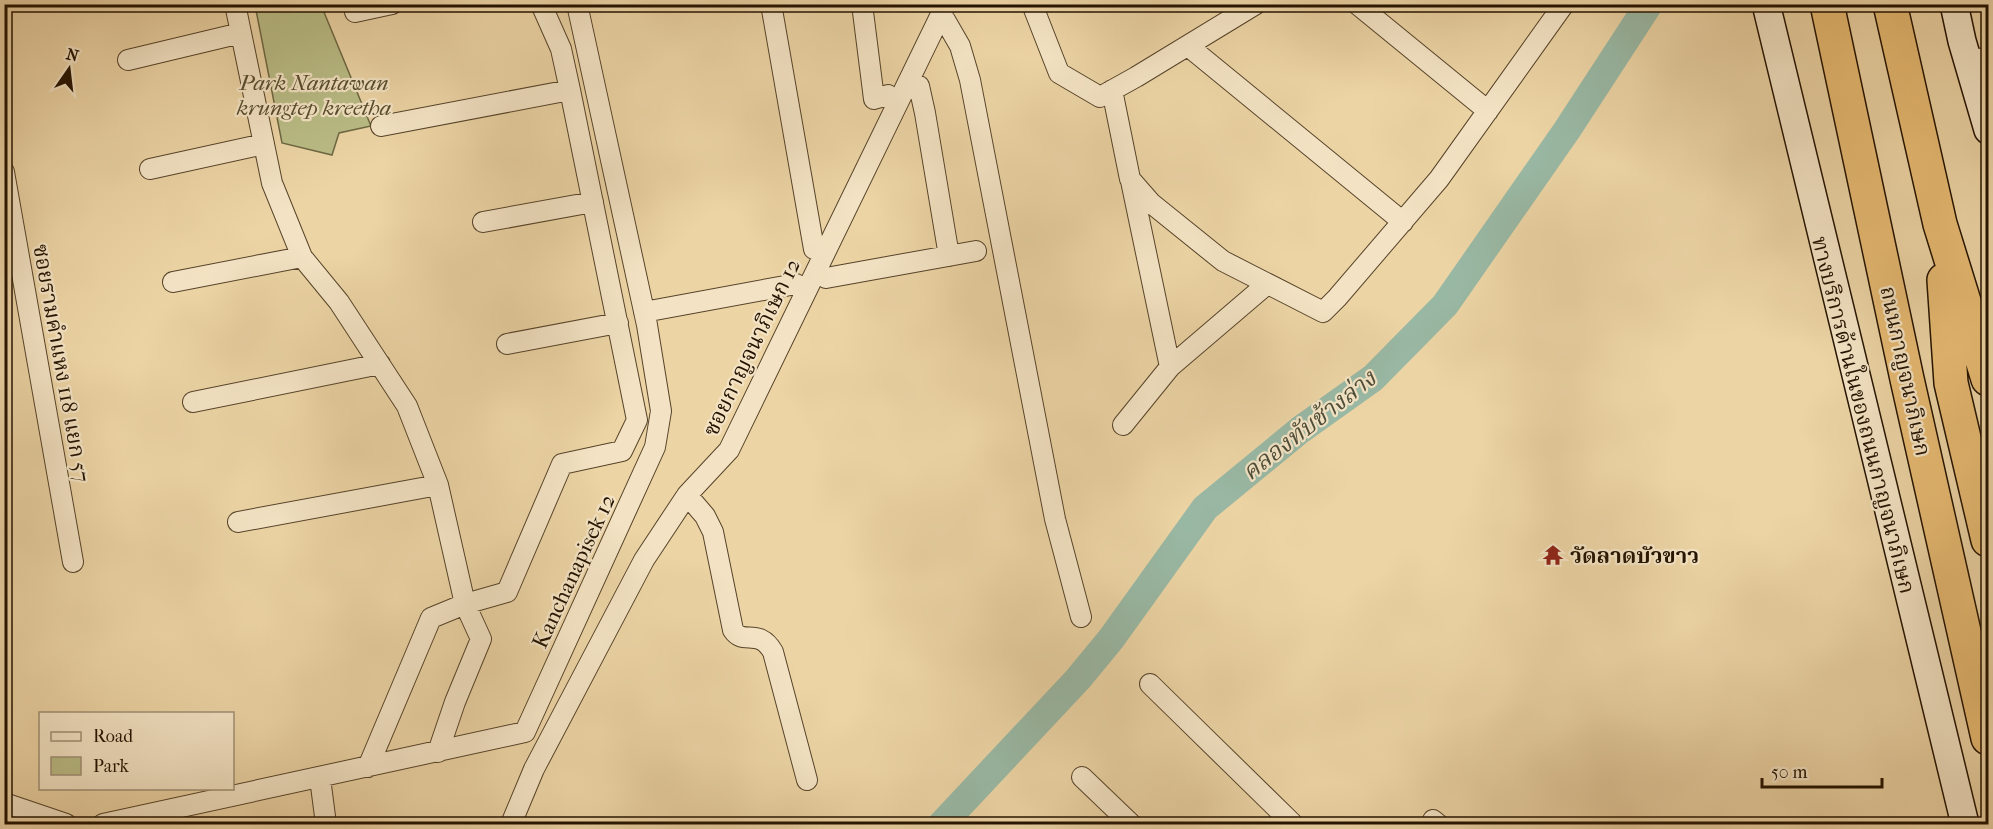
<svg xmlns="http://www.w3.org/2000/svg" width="1993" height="829" viewBox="0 0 1993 829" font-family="'IM FELL French Canon','Noto Serif Thai',serif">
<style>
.green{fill:#b9bc86;stroke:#6e6843;stroke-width:1.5}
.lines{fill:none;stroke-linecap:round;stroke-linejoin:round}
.river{stroke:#99b8a4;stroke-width:28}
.minor-casing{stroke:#564329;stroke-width:22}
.secondary-casing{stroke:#241300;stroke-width:30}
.motorway-casing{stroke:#241300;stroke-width:36}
.minor{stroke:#f3e3c4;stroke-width:20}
.secondary{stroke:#f3e3c4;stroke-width:27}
.motorway{stroke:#e6ba72;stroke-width:33}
.labels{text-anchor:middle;stroke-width:4.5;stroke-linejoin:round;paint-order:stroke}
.park-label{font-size:22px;font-style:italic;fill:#584e2f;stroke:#f3e3c4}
.street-label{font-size:22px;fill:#241300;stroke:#f3e3c4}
.poi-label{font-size:22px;font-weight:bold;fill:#241300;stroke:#f3e3c4;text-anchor:start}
.water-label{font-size:24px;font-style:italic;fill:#4d4d39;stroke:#f3e3c4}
</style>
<rect width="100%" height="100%" fill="#ecd4a5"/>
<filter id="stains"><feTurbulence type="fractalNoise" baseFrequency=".00333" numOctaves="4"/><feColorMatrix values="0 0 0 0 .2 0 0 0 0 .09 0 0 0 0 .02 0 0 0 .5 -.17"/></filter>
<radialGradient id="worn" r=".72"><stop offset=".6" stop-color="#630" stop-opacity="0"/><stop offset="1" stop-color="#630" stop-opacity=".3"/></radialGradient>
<path class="green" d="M 255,5 L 321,5 L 371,126 L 339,133 L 332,155 L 282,143 Z"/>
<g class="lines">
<path class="river" d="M 942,824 L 1078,679 L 1111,639 L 1205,508 L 1300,430 L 1373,378 L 1445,305 L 1567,130 L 1649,4"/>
<g class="minor-casing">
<path id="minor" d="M 235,4 L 272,183 L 302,257 L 339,302 L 407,406 L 438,485 L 465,604 L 507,592 L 562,464 L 622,451 L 637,420 L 570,90 L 561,49 L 541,4
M 771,4 L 814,249
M 862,4 L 874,99 L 888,95
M 1032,4 L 1059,73 L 1100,97 L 1136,77 L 1256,4
M 1357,4 L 1488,111
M 355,12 L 392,4
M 941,13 L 960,46 L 970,80 L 1055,519 L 1081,617
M 1188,46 L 1403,222
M 128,60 L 241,33
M 1968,60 L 1988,58
M 919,86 L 925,113 L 949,256
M 1112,90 L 1130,179 L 1151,203 L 1223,261 L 1323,312 L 1337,298 L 1439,179 L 1564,4
M 381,126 L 570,90
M 150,169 L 264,144
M 4,172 L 73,562
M 1131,181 L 1170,367
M 483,222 L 593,202
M 826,278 L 976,251
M 173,282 L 302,257
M 644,312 L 796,284
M 507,344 L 618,323
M 193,402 L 380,364
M 1123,425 L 1170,367 L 1267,284
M 687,495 L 705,516 L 713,532 L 733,630 C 743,646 759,627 773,652 L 807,780
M 238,522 L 438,485
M 1150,684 L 1293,824
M 368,767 L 431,618 L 465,604 L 481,639 L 455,702 L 438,752
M 1082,777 L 1131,824
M 320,778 L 326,824
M 4,803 L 66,824
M 1433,820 L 1438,824
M 103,824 L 525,732 L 655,447 L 661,411 L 647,325 L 577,4
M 511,824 L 534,769 L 644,560 L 687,495 L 729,450 L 946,4"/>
</g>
<g class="secondary-casing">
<path id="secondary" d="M 1766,4 L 1965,824
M 1954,4 L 1962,41 L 1988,130"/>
</g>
<g class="motorway-casing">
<path id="motorway" d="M 1827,4 L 1907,379 L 1988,738
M 1890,4 L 1940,224 L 1988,379
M 1944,280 L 1951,383 L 1988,540"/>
</g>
<use href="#minor" class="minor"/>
<use href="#secondary" class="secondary"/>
<use href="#motorway" class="motorway"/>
</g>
<defs>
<g id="temple-bare" transform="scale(1.62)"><path d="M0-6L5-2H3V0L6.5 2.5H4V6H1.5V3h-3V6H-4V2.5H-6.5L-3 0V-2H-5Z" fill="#8f2418" stroke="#f3e3c4" stroke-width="2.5" paint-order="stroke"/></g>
</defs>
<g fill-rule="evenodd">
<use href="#temple-bare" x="1553" y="555"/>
</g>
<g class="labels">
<g class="park-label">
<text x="314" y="90">Park Nantawan<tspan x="314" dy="25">krungtep kreetha</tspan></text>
</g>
<g class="street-label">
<text transform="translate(751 347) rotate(-64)" y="8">ซอยกาญจนาภิเษก 12</text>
<text transform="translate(62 363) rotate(80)" y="8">ซอยรามคำแหง 118 แยก 57</text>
<text transform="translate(1906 371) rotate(78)" y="8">ถนนกาญจนาภิเษก</text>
<text transform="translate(1864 415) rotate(76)" y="8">ทางบริการด้านในของถนนกาญจนาภิเษก</text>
<text transform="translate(573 571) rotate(-65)" y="8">Kanchanapisek 12</text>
</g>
<g class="poi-label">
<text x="1570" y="563">วัดลาดบัวขาว</text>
</g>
<g class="water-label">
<text transform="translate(1309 425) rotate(-38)" y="8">คลองทับช้างล่าง</text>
</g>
</g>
<rect width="1993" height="829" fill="none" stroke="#ecd4a5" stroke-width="24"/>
<rect x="6" y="6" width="1981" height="817" fill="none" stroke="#241300" stroke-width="3"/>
<rect x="12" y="12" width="1969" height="805" fill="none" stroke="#241300" stroke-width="1.5"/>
<rect x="39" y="712" width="195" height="78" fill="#f3e3c4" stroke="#a09076" stroke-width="1.5"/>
<rect x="51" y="732" width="30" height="9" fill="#f3e3c4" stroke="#a09076" stroke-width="1.5"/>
<text x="93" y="742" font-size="18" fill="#241300">Road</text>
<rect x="51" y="757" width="30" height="18" fill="#b9bc86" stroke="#a09076" stroke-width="1.5"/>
<text x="93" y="772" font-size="18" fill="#241300">Park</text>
<g transform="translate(69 69) rotate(14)" stroke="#f3e3c4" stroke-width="4.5" paint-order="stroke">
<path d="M0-4.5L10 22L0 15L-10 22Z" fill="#241300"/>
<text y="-9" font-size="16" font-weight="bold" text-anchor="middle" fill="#241300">N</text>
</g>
<path d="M1762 778v9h120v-9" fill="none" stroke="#241300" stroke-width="3"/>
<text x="1771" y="778" font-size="18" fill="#241300" stroke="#f3e3c4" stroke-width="4.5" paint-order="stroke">50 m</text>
<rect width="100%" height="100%" filter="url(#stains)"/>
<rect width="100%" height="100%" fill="url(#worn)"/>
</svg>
